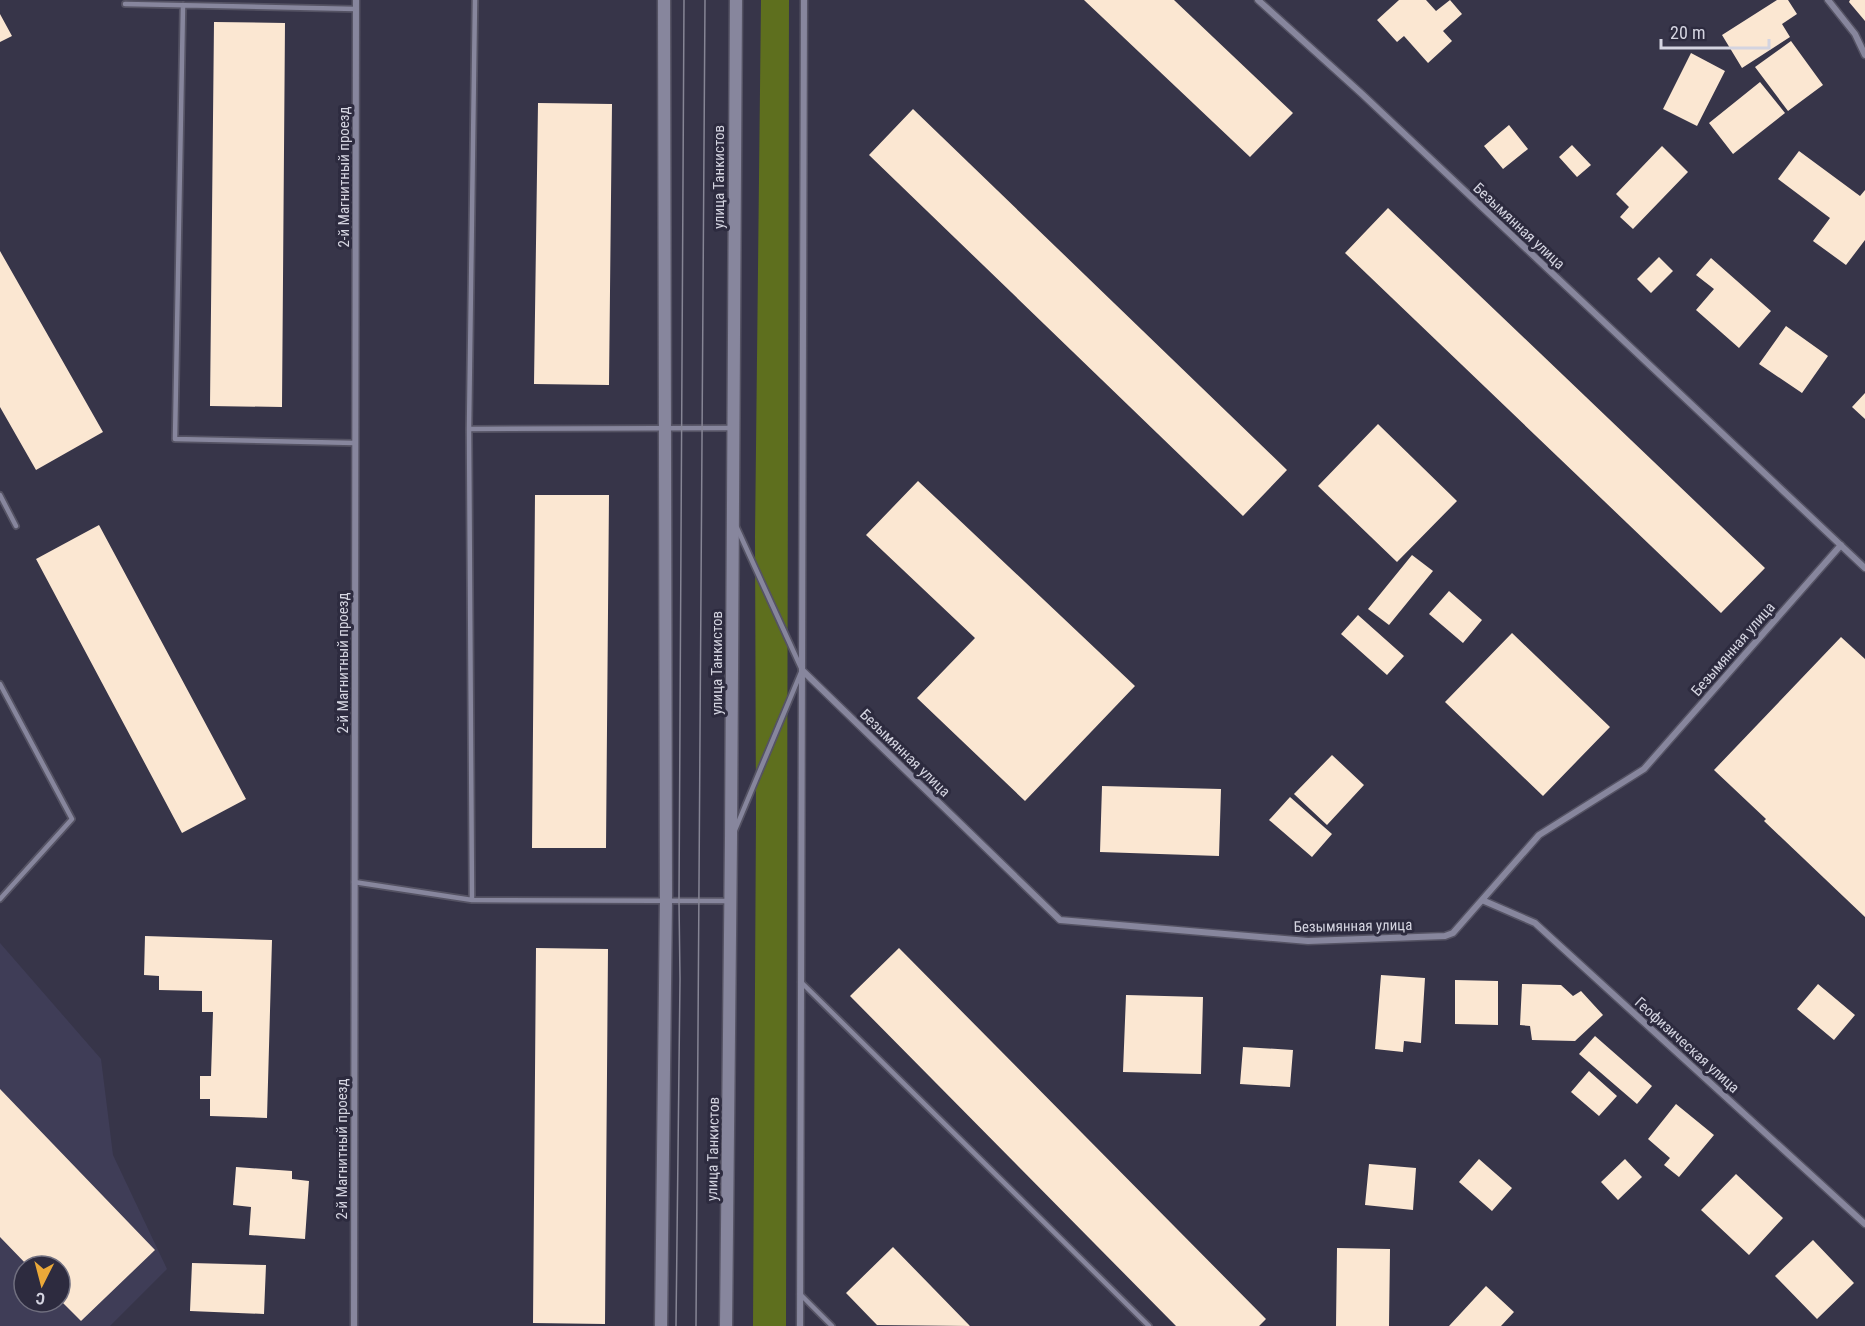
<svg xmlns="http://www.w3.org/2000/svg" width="1865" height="1326" viewBox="0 0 1865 1326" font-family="'Roboto Condensed',sans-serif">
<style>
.built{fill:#3f3d57;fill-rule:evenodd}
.forest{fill:#5e6f1e}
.building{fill:#fbe7d2}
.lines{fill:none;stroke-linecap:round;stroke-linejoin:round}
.lane-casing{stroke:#555364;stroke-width:8}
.street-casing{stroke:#555364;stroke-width:9}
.secondary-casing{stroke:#555364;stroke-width:15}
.lane{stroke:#87869d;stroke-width:4.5}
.street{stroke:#87869d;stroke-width:6}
.secondary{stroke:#87869d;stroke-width:12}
.tram{stroke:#868595;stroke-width:1.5}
.labels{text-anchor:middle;stroke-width:6;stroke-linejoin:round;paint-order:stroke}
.street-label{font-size:15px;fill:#d4d4e0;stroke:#2d2b3f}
</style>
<rect width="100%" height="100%" fill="#373549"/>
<path class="built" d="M 0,943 L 101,1059 L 113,1155 L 167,1269 L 110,1326 L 0,1326 ZM 24,1266 L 60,1266 L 60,1302 L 24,1302 Z"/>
<path class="forest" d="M 761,0 L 789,0 L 786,1326 L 753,1326 L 756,816 L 755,537 Z"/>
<path class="building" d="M 1084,0 L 1174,0 L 1293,113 L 1250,157 Z
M 1399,0 L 1426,0 L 1436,11 L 1450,0 L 1462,14 L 1443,31 L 1452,41 L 1428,63 L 1404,36 L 1397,42 L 1377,20 Z
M 1777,0 L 1788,0 L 1797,14 L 1782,24 L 1790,37 L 1742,68 L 1722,35 Z
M 1850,0 L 1865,0 L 1865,21 L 1849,2 Z
M 0,14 L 12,36 L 0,42 Z
M 214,22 L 285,23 L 282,407 L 210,406 Z
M 1791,41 L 1823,85 L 1788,111 L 1755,67 Z
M 1691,53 L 1725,71 L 1697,126 L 1663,109 Z
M 1760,82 L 1785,113 L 1733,154 L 1709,123 Z
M 538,103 L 612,104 L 609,385 L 534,384 Z
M 913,109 L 1287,470 L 1243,516 L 869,155 Z
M 1509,125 L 1528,149 L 1503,169 L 1484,146 Z
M 1572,145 L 1591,165 L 1577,177 L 1559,157 Z
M 1662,146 L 1688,172 L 1633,229 L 1620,217 L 1629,207 L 1616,194 Z
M 1799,151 L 1860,196 L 1865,190 L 1865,240 L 1846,265 L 1813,241 L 1830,218 L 1778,179 Z
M 1388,208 L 1765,568 L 1721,613 L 1345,253 Z
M 0,251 L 103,432 L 36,470 L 0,407 Z
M 1659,257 L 1673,271 L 1651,293 L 1637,279 Z
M 1711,258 L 1771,311 L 1739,348 L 1696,310 L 1714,289 L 1696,275 Z
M 1786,326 L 1828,356 L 1802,393 L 1759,364 Z
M 1865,393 L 1865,419 L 1852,407 Z
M 1378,424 L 1457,501 L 1397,562 L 1318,486 Z
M 918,481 L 1135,686 L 1025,801 L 917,698 L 975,638 L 866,535 Z
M 535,495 L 609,495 L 606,848 L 532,848 Z
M 99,525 L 246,799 L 182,833 L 36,559 Z
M 1412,555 L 1433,571 L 1389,625 L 1368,609 Z
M 1449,591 L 1482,620 L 1463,643 L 1429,614 Z
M 1358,615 L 1404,656 L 1387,675 L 1341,634 Z
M 1512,633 L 1610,727 L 1543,796 L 1445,702 Z
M 1841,637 L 1865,659 L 1865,917 L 1764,821 L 1766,819 L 1714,770 Z
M 1332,755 L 1364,785 L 1327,825 L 1294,794 Z
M 1102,786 L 1221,789 L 1219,856 L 1100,852 Z
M 1290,797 L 1332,834 L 1312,857 L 1269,820 Z
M 145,936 L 272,940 L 267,1118 L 210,1116 L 210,1099 L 200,1099 L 200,1076 L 211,1076 L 213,1012 L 202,1012 L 202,991 L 159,990 L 159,976 L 144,975 Z
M 536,948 L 608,949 L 605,1324 L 533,1323 Z
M 899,948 L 1266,1319 L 1259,1326 L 1176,1326 L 850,996 Z
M 1381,975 L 1425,978 L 1421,1043 L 1404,1041 L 1403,1052 L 1375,1049 Z
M 1455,980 L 1498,981 L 1498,1025 L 1455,1024 Z
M 1522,984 L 1561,985 L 1573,996 L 1581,991 L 1603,1015 L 1575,1041 L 1532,1040 L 1530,1026 L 1520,1025 Z
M 1818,984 L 1855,1015 L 1834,1040 L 1797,1009 Z
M 1126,995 L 1203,997 L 1201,1074 L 1123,1072 Z
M 1595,1036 L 1652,1086 L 1637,1104 L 1579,1054 Z
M 1243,1047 L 1293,1050 L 1290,1087 L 1240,1084 Z
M 1589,1071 L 1617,1096 L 1599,1116 L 1571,1092 Z
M 0,1089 L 155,1250 L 81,1321 L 60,1300 L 60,1266 L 28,1266 L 0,1237 Z
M 1676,1104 L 1714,1135 L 1679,1177 L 1664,1165 L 1670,1158 L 1648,1139 Z
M 1479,1159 L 1512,1188 L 1492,1211 L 1459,1182 Z
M 1625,1159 L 1642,1177 L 1618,1200 L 1601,1182 Z
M 1369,1164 L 1416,1168 L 1413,1210 L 1365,1205 Z
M 236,1167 L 292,1171 L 292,1179 L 309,1181 L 305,1239 L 249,1235 L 251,1207 L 233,1205 Z
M 1736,1174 L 1783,1218 L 1749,1255 L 1701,1210 Z
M 1813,1240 L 1854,1283 L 1817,1319 L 1775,1276 Z
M 893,1247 L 970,1326 L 877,1325 L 846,1293 Z
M 1337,1248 L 1390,1249 L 1389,1326 L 1336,1326 Z
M 192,1263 L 266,1265 L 264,1314 L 190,1311 Z
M 1486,1286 L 1514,1312 L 1501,1326 L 1449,1326 Z"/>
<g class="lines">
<g class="lane-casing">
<path id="lane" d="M 125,4 L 356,9
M 183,5 L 175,439 L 355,443
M 469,429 L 731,428
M 0,495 L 16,526
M 0,684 L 72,819 L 0,899
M 735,830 L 802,670 L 737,528
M 354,882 L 472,900 L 728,901
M 472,900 L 469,429 L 475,0
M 801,982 L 1149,1326
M 800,1294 L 832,1326"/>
</g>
<g class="street-casing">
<path id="street" d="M 1258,0 L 1362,94 L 1865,568
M 1828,0 L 1855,34 L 1865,55
M 802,670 L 1060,920 L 1308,941 L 1445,936 L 1453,933 L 1539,835 L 1644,769 L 1841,545
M 1482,900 L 1535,923 L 1865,1224
M 354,1326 L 356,0
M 800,1326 L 804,0"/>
</g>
<g class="secondary-casing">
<path id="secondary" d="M 661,1326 L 666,900 L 664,0
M 726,1326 L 731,838 L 736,0"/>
</g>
<use href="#lane" class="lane"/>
<use href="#street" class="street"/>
<use href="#secondary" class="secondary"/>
<path class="tram" d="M 676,1326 L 680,979 L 679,901 L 684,0
M 696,1326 L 705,0"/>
</g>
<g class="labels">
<g class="street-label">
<text transform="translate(344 177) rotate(-90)" y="5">2-й Магнитный проезд</text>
<text transform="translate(719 177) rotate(-90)" y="5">улица Танкистов</text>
<text transform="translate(1519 226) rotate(43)" y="5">Безымянная улица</text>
<text transform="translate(1733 649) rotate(-49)" y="5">Безымянная улица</text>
<text transform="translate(343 663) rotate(-90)" y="5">2-й Магнитный проезд</text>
<text transform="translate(717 663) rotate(-90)" y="5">улица Танкистов</text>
<text transform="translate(905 753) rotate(44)" y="5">Безымянная улица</text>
<text transform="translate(1353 926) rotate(-1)" y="5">Безымянная улица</text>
<text transform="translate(1687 1045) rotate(42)" y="5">Геофизическая улица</text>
<text transform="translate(342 1149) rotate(-90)" y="5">2-й Магнитный проезд</text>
<text transform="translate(713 1149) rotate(-89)" y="5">улица Танкистов</text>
</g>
</g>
<g transform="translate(42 1284) rotate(186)"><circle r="28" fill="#2d2b3f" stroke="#706f7f" stroke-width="1.5"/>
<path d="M0-4.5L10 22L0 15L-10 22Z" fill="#eba939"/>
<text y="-9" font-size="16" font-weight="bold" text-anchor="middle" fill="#d4d4e0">С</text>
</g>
<path d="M1661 39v9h108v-9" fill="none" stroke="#d4d4e0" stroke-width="3"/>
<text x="1670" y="39" font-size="18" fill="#d4d4e0" stroke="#2d2b3f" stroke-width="4.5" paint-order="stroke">20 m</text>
</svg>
